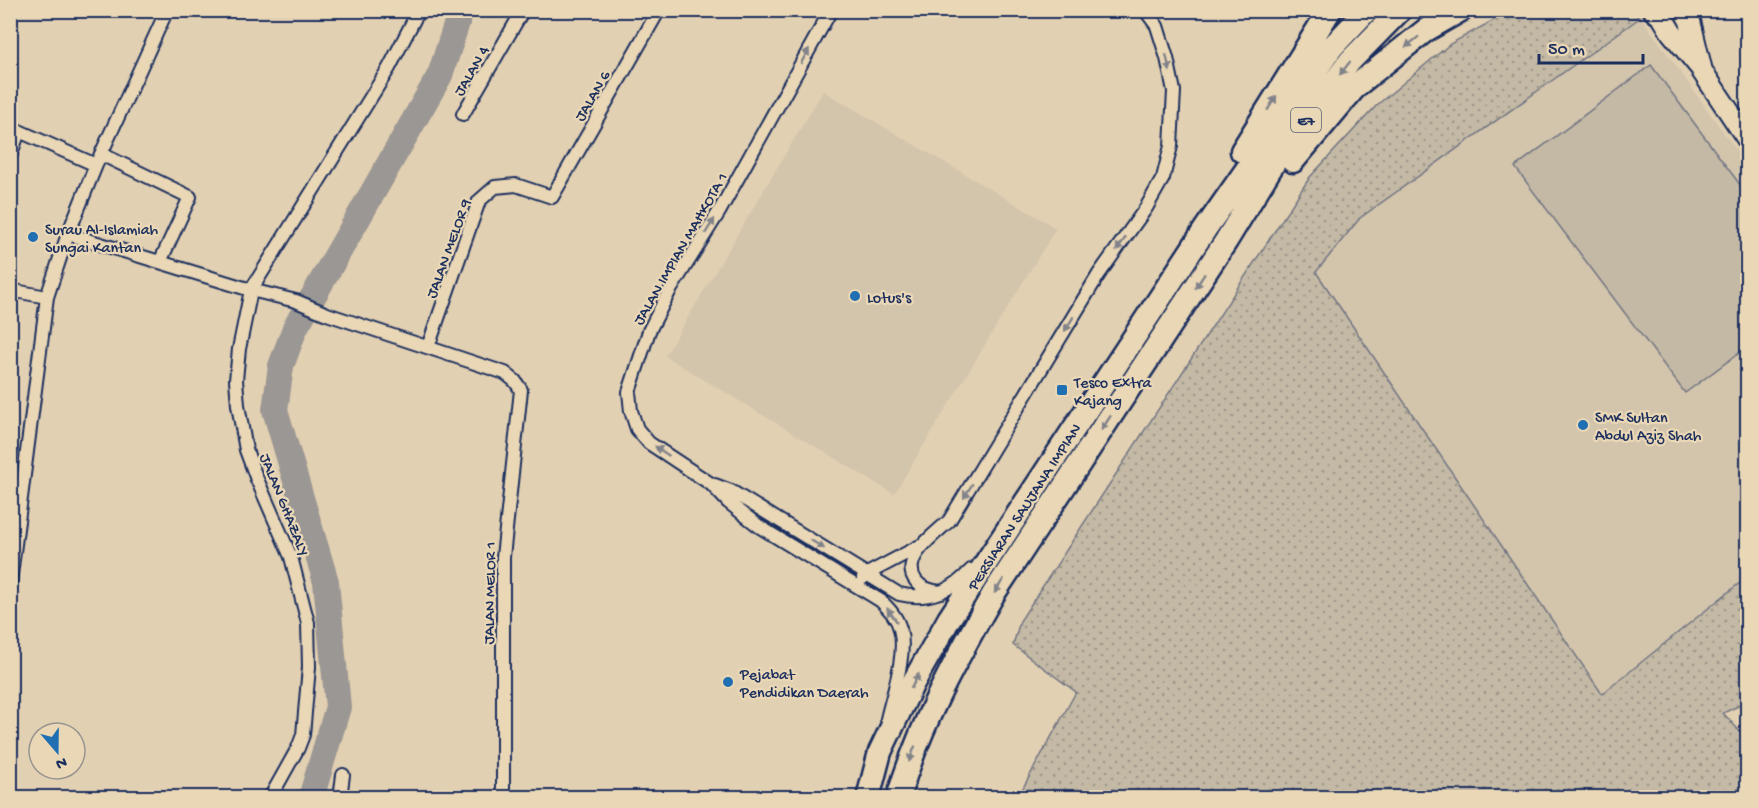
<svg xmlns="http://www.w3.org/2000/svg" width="1758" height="808" viewBox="0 0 1758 808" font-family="'Gochi Hand',sans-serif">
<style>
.built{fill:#d3c4ac}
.grass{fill:url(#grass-dots);stroke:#707482;stroke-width:1.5}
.garden{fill:#c4b9a5;stroke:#707482;stroke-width:1.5}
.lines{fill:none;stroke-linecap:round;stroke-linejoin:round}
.river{stroke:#9b9794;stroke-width:26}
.street-casing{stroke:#1b2f5e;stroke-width:16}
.primary-casing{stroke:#1b2f5e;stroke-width:24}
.highway-casing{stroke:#1b2f5e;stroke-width:27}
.street{stroke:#ead7b5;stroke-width:12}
.primary{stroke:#ead7b5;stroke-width:20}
.highway{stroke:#ead7b5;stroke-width:22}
.oneway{fill:#82838a}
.poi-dot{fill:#1f6fb2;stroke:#ead7b5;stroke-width:2}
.labels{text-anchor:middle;stroke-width:4.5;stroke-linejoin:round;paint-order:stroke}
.shield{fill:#ead7b5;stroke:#596178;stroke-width:1.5}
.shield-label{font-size:15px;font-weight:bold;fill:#1b2f5e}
.street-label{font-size:16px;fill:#1b2f5e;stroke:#ead7b5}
.poi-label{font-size:16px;fill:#1b2f5e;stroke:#ead7b5;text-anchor:start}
</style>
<defs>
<pattern id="grass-dots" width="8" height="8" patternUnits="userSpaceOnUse" patternTransform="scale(1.5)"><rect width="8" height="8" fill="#c4b9a5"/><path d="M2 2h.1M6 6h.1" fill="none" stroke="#9e978a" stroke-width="1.8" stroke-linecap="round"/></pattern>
</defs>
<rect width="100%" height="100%" fill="#e2d0b2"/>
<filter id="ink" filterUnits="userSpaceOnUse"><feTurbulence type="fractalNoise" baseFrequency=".0167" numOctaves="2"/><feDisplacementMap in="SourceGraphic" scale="12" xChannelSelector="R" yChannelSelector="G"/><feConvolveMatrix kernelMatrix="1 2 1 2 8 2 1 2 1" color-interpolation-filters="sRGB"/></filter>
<g filter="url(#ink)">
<path class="built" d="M 1641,17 L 1747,165 L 1747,577 L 1602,694 L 1316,272 L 1360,218 Z
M 823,91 L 1056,228 L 894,494 L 665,356 Z"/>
<path class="grass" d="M 1516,11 L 1628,11 L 1641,17 L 1360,218 L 1316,272 L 1602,694 L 1747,577 L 1747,702 L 1723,713 L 1747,739 L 1747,797 L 1018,797 L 1076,692 L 1013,645 L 1020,621 L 1310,177 L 1377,105 L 1450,44 L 1505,14 Z"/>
<path class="garden" d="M 1651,65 L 1747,194 L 1747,347 L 1685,393 L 1515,167 Z"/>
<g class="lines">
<path class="river" d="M 311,798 L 338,707 L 326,582 L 275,410 L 281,366 L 295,328 L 440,75 L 461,10"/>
<g class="street-casing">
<path id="street" d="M 831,10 L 719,212 L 669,292 L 649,331 L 629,392 L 631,411 L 637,429 L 649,443 L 711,484 L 728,502 L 760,527 L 881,601 C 889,609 897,617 900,629 C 907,654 893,693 887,719
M 463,114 L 523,10
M 10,127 L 96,165
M 101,154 L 190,197 L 160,262
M 10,157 L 19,131
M 68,234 L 251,290 L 296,301 L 327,314 L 505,373 L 515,381 L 521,390 L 503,557 L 503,798
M 10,290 L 47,297
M 428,347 L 479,201 L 495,187 L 516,185 L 552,197 L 659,10
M 715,485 L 731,491 L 899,594 C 927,601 952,591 971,570
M 863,578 L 865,575 L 920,546
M 10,583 L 47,297 L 68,234 L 96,165 L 167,10
M 941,592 C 931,591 922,589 916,581 C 899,559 935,534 949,521 L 1099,274 L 1146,208 L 1163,178 L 1171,146 L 1174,91 L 1167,58 L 1157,26 L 1145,10
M 270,798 L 298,748 L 303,735 L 309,667 L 308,623 L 291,557 L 256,477 L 246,450 L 238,405 L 236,380 L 239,349 L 251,290 L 389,68 L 419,10
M 340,798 L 343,775"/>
</g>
<g class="primary-casing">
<path id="primary" d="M 1658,10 L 1671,32 L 1699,66
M 1684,10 L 1690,21 L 1702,71 L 1748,140"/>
</g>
<g class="highway-casing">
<path id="highway" d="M 1655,10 L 1660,14
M 1242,151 L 1330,10
M 1293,161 L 1356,86 L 1426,30 L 1461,10
M 868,798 L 880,752 L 913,683 L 949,619 L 1206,228 L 1332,47 L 1367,10
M 898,798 C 920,724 956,659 994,593 L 1226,241 L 1275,161 L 1350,61 L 1400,10"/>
</g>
<use href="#street" class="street"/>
<use href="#primary" class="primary"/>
<use href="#highway" class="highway"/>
</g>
<defs><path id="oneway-solid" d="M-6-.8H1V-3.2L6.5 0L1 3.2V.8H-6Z" transform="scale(1.5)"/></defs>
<g class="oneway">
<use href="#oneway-solid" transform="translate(1412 42) rotate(141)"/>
<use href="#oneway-solid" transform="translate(805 56) rotate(-61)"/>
<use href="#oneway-solid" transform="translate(1168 63) rotate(77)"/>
<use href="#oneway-solid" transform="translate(1345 68) rotate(128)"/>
<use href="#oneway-solid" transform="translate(1272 103) rotate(-58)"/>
<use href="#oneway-solid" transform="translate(710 226) rotate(-58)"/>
<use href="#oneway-solid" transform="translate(1121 244) rotate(125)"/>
<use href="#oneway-solid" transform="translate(1200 281) rotate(123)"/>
<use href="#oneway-solid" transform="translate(1069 324) rotate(121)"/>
<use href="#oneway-solid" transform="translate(1106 423) rotate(123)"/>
<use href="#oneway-solid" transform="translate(662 451) rotate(-146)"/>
<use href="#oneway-solid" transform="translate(968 491) rotate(121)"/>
<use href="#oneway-solid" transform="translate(817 544) rotate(32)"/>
<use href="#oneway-solid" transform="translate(999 586) rotate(123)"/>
<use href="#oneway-solid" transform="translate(892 615) rotate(-126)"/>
<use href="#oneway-solid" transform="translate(915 681) rotate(-62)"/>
<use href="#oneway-solid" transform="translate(912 754) rotate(111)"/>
</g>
</g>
<g class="poi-dot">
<circle cx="33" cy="237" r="6"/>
<circle cx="855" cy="296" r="6"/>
<rect x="1056" y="384" width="12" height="12" rx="3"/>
<circle cx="1583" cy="425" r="6"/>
<circle cx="728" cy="682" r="6"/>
</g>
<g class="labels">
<rect class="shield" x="1291" y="108" width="30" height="24" rx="4.5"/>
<g class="shield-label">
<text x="1306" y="125">E7</text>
</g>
<g class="street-label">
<text transform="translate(470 70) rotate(-60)" y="6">JALAN 4</text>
<text transform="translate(591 95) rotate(-60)" y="6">JALAN 6</text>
<text transform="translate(447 248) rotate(-70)" y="6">JALAN MELOR 9</text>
<text transform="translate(679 248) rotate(-60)" y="6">JALAN IMPIAN MAHKOTA 1</text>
<text transform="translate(286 504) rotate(68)" y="6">JALAN GHAZALY</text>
<text transform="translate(1023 506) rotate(-57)" y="6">PERSIARAN SAUJANA IMPIAN</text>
<text transform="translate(488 593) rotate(-89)" y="6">JALAN MELOR 1</text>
</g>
<g class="poi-label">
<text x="45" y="234">Surau Al-Islamiah<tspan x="45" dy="18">Sungai Kantan</tspan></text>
<text x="867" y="302">Lotus's</text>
<text x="1074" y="387">Tesco Extra<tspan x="1074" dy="18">Kajang</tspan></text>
<text x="1595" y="422">SMK Sultan<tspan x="1595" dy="18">Abdul Aziz Shah</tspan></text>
<text x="740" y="679">Pejabat<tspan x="740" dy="18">Pendidikan Daerah</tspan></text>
</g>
</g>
<rect width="1758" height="808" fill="none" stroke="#ead7b5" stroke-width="36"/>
<rect x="18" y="18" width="1722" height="772" fill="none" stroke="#1b2f5e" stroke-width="2" filter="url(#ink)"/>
<g transform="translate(57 751) rotate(160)"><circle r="28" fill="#ead7b5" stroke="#979492" stroke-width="1.5"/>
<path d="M0-4.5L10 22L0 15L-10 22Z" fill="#1f6fb2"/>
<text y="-9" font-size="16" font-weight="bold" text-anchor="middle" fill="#1b2f5e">N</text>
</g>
<path d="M1539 54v9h104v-9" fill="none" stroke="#1b2f5e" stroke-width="3"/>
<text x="1548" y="54" font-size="18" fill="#1b2f5e" stroke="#ead7b5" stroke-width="4.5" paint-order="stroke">50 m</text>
</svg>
